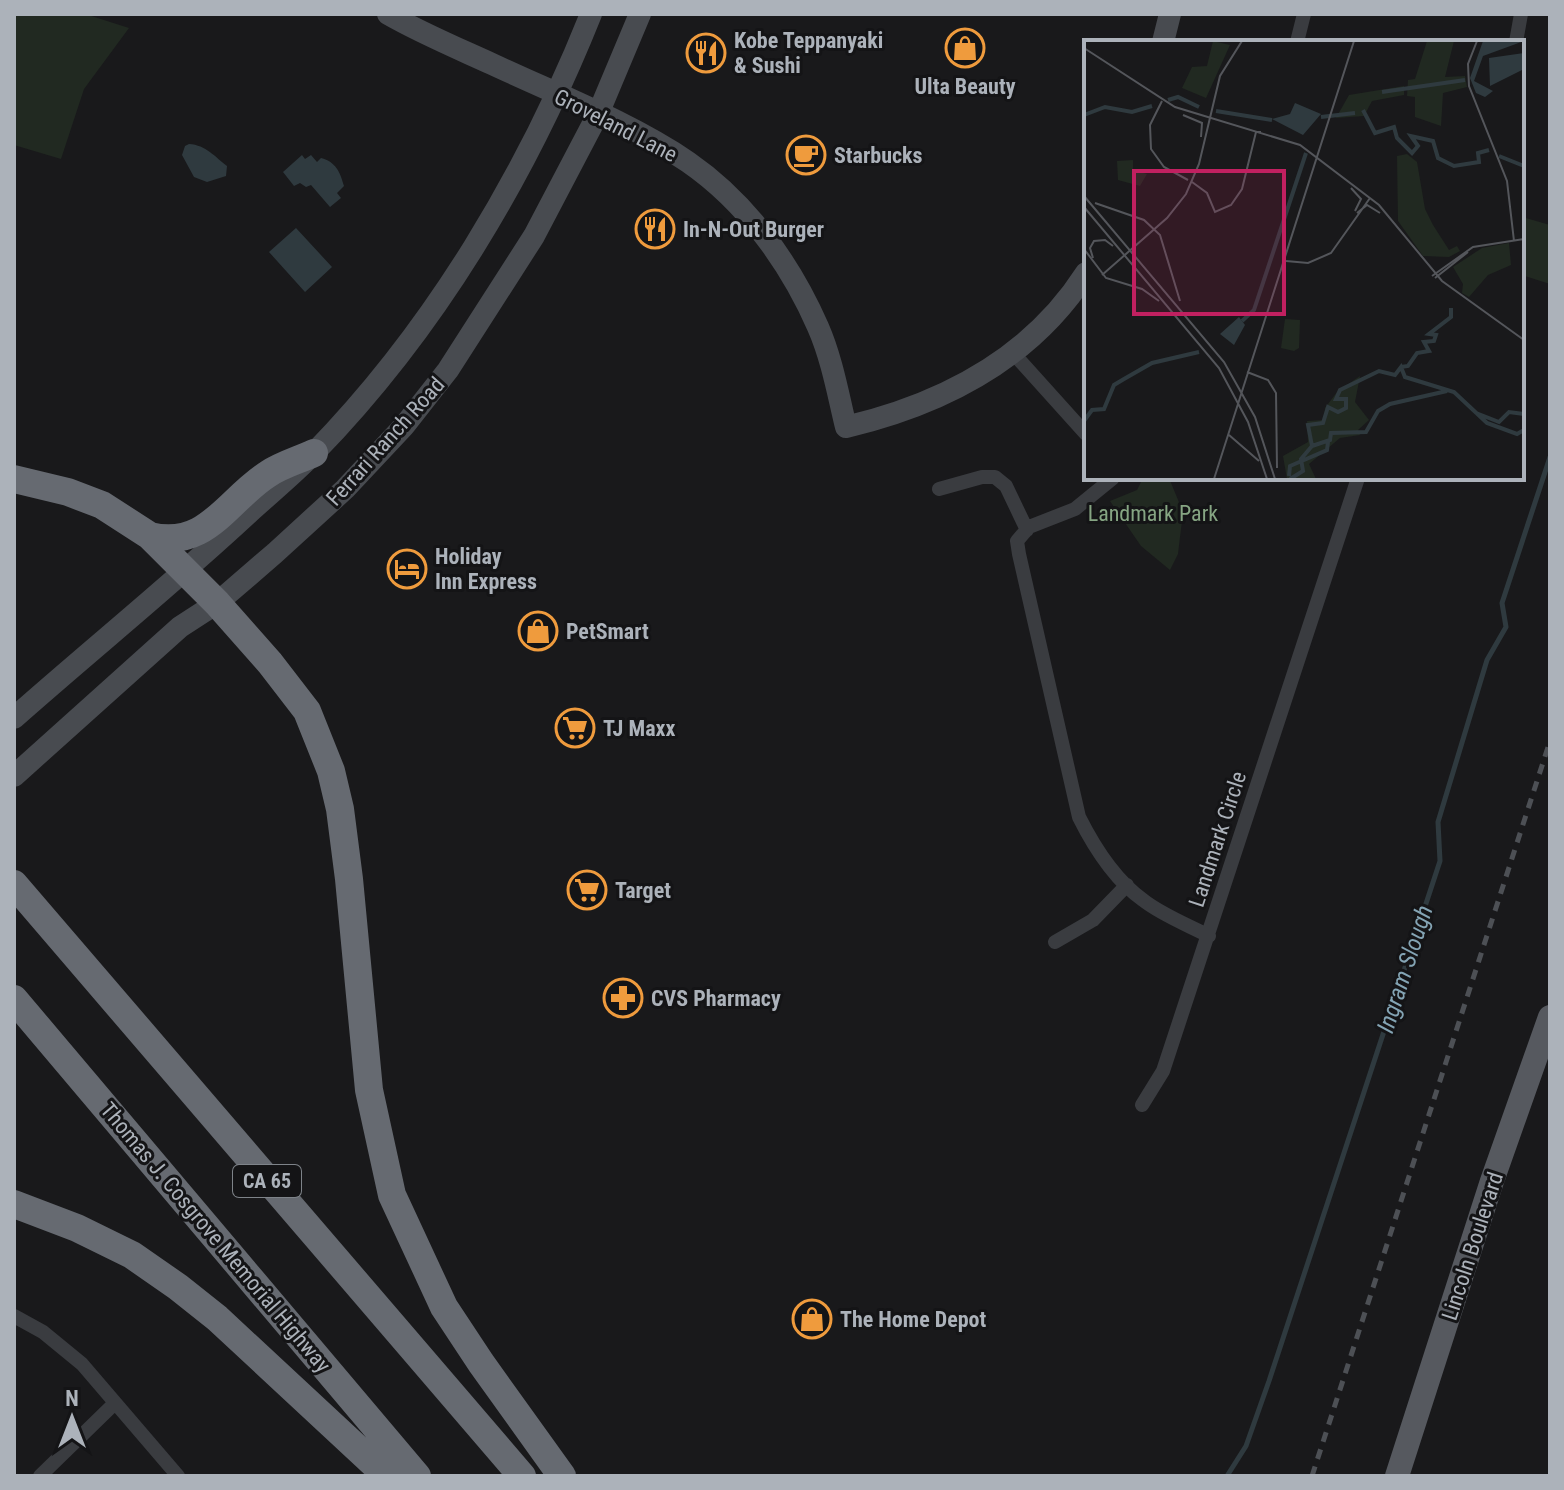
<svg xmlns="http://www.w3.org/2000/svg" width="1564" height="1490" viewBox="0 0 1564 1490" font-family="'Roboto Condensed',sans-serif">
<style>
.green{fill:#212921}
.water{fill:#2f3a3f}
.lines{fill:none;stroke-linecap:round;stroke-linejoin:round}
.stream{stroke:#2f3a3f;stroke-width:5}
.street{stroke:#3a3c40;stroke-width:14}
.secondary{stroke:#484b50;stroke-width:22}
.primary{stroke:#56595f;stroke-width:24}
.highway{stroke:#666a71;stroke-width:28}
.rail{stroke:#4d5055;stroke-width:5;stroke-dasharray:10 8;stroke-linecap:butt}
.labels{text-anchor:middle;stroke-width:6;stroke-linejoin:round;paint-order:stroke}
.shield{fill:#141416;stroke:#7e8389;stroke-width:2}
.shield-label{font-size:20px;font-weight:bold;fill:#acb2ba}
.poi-label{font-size:22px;font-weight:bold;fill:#acb2ba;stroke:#141416;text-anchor:start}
.street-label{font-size:22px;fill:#acb2ba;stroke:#141416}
.park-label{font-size:22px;fill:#86a583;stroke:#141416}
.water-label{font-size:24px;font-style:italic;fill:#84a4b4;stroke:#141416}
.inset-river{fill:none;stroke:#2f3a3f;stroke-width:4}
.inset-road{fill:none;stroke:#54565b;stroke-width:2}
.view{fill:#c12060;fill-opacity:0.15;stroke:#c12060;stroke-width:4}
.inset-edge{fill:none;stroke:#acb2ba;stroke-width:4}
</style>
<rect width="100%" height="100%" fill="#19191b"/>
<path class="green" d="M 14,14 L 85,14 L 129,28 L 84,89 L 61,159 L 14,145 Z
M 1522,217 L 1550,225 L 1550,284 L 1522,275 Z
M 1143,478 L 1169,478 L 1183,512 L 1178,554 L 1170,570 L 1141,546 L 1110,501 L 1137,490 Z"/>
<path class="water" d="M 189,144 C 206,145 215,157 227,166 L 226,176 L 207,182 L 194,177 L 182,155 L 185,146 Z
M 302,155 L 305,159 L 311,155 L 317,162 L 321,158 C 336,162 340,172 344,186 L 337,193 L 341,198 L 330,207 L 311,185 L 306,187 L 300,183 L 294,186 L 283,172 Z
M 296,228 L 332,267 L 305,292 L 269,252 Z"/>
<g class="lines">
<path class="stream" d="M 1227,1476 L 1246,1446 L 1269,1381 L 1440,861 L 1438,822 L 1487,660 L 1506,627 L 1502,603 L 1550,457"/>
<path class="street" d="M 1297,42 L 1304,14
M 1516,42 L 1521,14
M 1014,354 L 1086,434
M 1113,478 L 1075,509 L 1029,527 L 1017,541 L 1019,554 L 1079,817 C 1094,847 1115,880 1143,900 C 1162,915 1188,925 1209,936
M 939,489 L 982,477 L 995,477 L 1006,486 L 1027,530
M 1055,942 L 1093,920 L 1127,885
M 1142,1105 L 1163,1071 L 1358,478
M 14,1316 L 43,1332 L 82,1364 L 178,1476
M 40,1476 L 115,1403"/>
<path class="secondary" d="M 388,14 C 421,33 457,48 492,64 C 556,94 629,122 688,162 C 746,202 790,263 818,327 C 832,359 838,394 846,427 C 943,404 1031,359 1086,273
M 1163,42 L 1170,14
M 14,718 C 93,648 175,582 252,510 C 273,491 295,473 314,453 C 435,329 527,174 591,14
M 14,776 L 180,627 L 217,603 L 275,553 L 345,489 L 404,426 L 448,370 L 534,236 L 598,114 L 640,14"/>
<path class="primary" d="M 1397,1476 L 1492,1181 L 1550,1017"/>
<path class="highway" d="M 14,479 L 68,492 L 102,505 L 150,536 L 217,603 L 270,663 L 307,711 L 331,771 L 340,809 L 349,879 L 369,1090 L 392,1195 L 444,1307 L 481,1363 L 562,1476
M 150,536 C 207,550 227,500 268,474 C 281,465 299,460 314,453
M 14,884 L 522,1476
M 14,999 L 417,1476
M 14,1204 L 77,1228 L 132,1255 L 178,1287 L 217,1318 L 387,1476"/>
<path class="rail" d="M 1312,1476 L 1550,741"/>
</g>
<defs>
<g id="shop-ring" transform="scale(2)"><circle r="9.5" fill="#141416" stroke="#ef9b3d" stroke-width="1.5"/><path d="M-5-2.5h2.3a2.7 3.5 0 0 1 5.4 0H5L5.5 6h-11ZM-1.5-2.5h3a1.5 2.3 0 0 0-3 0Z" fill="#ef9b3d"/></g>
<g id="restaurant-ring" transform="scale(2)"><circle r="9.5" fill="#141416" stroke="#ef9b3d" stroke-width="1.5"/><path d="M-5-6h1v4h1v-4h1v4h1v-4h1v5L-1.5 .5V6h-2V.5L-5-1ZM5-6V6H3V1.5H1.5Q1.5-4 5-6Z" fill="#ef9b3d"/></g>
<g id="cafe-ring" transform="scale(2)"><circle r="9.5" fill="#141416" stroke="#ef9b3d" stroke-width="1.5"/><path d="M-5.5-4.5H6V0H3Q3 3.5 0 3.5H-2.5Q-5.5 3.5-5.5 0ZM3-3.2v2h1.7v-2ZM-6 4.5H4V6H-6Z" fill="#ef9b3d"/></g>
<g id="hotel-ring" transform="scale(2)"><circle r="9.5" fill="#141416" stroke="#ef9b3d" stroke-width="1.5"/><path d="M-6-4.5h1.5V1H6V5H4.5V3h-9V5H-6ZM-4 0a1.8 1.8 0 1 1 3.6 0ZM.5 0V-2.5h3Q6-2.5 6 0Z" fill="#ef9b3d"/></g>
<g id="supermarket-ring" transform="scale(2)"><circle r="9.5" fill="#141416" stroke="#ef9b3d" stroke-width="1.5"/><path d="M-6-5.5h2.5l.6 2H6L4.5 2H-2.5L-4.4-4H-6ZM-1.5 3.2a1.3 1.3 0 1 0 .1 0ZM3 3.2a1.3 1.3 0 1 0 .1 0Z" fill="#ef9b3d"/></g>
<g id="pharmacy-ring" transform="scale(2)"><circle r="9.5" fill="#141416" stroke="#ef9b3d" stroke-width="1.5"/><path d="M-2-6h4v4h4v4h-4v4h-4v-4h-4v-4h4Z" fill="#ef9b3d"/></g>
</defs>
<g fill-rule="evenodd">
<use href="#shop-ring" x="965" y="48"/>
<use href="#restaurant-ring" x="706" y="53"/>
<use href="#cafe-ring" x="806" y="155"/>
<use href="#restaurant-ring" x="655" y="229"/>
<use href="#hotel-ring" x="407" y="569"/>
<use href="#shop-ring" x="538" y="631"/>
<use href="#supermarket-ring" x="575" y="728"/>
<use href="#supermarket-ring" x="587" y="890"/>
<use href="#pharmacy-ring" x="623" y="998"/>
<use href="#shop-ring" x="812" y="1319"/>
</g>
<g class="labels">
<rect class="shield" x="233" y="1165" width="68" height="32" rx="6"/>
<g class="shield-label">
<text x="267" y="1188">CA 65</text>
</g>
<g class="poi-label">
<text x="734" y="48">Kobe Teppanyaki<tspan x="734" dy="25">&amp; Sushi</tspan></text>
<text x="965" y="94" text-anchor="middle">Ulta Beauty</text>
<text x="834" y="163">Starbucks</text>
<text x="683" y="237">In-N-Out Burger</text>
<text x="435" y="564">Holiday<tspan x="435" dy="25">Inn Express</tspan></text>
<text x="566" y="639">PetSmart</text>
<text x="603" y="736">TJ Maxx</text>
<text x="615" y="898">Target</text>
<text x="651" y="1006">CVS Pharmacy</text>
<text x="840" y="1327">The Home Depot</text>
</g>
<g class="street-label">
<text transform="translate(616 125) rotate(27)" y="8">Groveland Lane</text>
<text transform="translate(385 441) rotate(-48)" y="8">Ferrari Ranch Road</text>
<text transform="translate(1217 839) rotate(-72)" y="8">Landmark Circle</text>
<text transform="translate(216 1237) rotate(50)" y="8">Thomas J. Cosgrove Memorial Highway</text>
<text transform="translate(1472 1246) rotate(-72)" y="8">Lincoln Boulevard</text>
</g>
<g class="park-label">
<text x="1153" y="521">Landmark Park</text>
</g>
<g class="water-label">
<text transform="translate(1405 969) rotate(-72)" y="8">Ingram Slough</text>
</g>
</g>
<g transform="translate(1084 40)">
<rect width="440" height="440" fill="#19191b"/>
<path d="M 129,1 L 146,5 L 122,58 L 98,48 L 108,27 L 123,26 ZM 343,1 L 370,1 L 361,37 L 381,36 L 383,47 L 359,53 L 357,86 L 331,77 L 331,57 L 323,56 L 324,40 L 331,39 ZM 320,46 L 320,55 L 288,61 L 280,76 L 252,78 L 265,55 ZM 323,114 L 333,122 L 341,169 L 349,185 L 365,210 L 373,206 L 376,211 L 365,217 L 339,216 L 314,181 L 313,116 ZM 49,120 L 49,130 L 63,134 L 56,146 L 34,140 L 33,121 ZM 425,203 L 427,225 L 404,235 L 385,257 L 378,253 L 379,244 L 369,227 L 398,208 ZM 201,279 L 216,280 L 215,308 L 210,311 L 197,308 ZM 276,336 L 271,362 L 285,380 L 274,390 L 276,395 L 256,398 L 225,424 L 232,439 L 203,439 L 199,416 L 224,402 L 223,381 L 240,380 L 241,368 L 253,352 Z" fill="#212921"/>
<path d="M 399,1 L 440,1 L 399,16 L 390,41 L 409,51 L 401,57 L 392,53 L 386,38 ZM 440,13 L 440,29 L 406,46 L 405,18 ZM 211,63 L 237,74 L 219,95 L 188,79 L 206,74 ZM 155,277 L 161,285 L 150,305 L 136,294 Z" fill="#2f3a3f"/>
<path class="inset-river" d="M 298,52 L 381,40M 84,60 L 94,57 L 115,67M 279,70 L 291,93 L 310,87 L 313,98 L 328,113 L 334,106 L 327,96 L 349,101 L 354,118 L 370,126 L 395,122 L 394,113 L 405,110M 132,71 L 188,80M 0,75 L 21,67 L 48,72 L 68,66M 237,77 L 271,73M 415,116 L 440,126M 158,281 L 170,270 L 222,113M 317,327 L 324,326 L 333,313 L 345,311 L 340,302 L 350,301 L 352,295 L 345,294 L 367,277 L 367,268M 392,373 L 415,382 L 425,372 L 440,374M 0,381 L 8,370 L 20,369 L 30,345 L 40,339 L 68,323 L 115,312M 228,406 L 246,400 L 247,393 L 282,392 L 294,371 L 306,364 L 363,351M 205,436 L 206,426 L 243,410 L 244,402M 206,439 L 219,431 L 217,419 L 228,406 L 224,385 L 239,383 L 244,367 L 254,372 L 262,368 L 262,359 L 252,359 L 256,350 L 295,331 L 311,335 L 317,327 L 321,337 L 370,352 L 403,383 L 433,394 L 440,390"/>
<path class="inset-road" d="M 393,1 L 384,24 L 385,46 L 423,141 L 430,201M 0,8 L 91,67 L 216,105 L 295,165 L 358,241 L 440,300M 78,61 L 66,85 L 67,109 L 80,127 L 104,140M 99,75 L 118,83 L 117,97M 108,142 L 123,153 L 131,172 L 147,165 L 158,149 L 172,92 L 177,92M 267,148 L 277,159 L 271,171M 0,156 L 140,322 L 171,377 L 191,439M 11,163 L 60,180 L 76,195 L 96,261M 0,167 L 135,328 L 164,382 L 183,439M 273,173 L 283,165 L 296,173M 0,209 L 22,238 L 58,249 L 75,261M 9,218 L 6,208 L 10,201 L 21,200 L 29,206M 202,221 L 224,223 L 247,213 L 286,158M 18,235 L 83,178 L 102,154 L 115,124 L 136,36 L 158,1M 348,236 L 389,207 L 440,199M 351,238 L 384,212M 163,332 L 184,340 L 192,353 L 193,428M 145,395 L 175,421M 130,439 L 270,1"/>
<path class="view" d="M 50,131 L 200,131 L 200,274 L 50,274 Z"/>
<rect width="440" height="440" class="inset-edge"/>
</g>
<rect width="1564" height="1490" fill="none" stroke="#acb2ba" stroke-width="32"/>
<g transform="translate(72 1418)" stroke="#141416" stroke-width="6" paint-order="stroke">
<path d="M0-6L14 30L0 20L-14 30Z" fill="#acb2ba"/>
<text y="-12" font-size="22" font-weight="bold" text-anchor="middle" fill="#acb2ba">N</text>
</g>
</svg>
